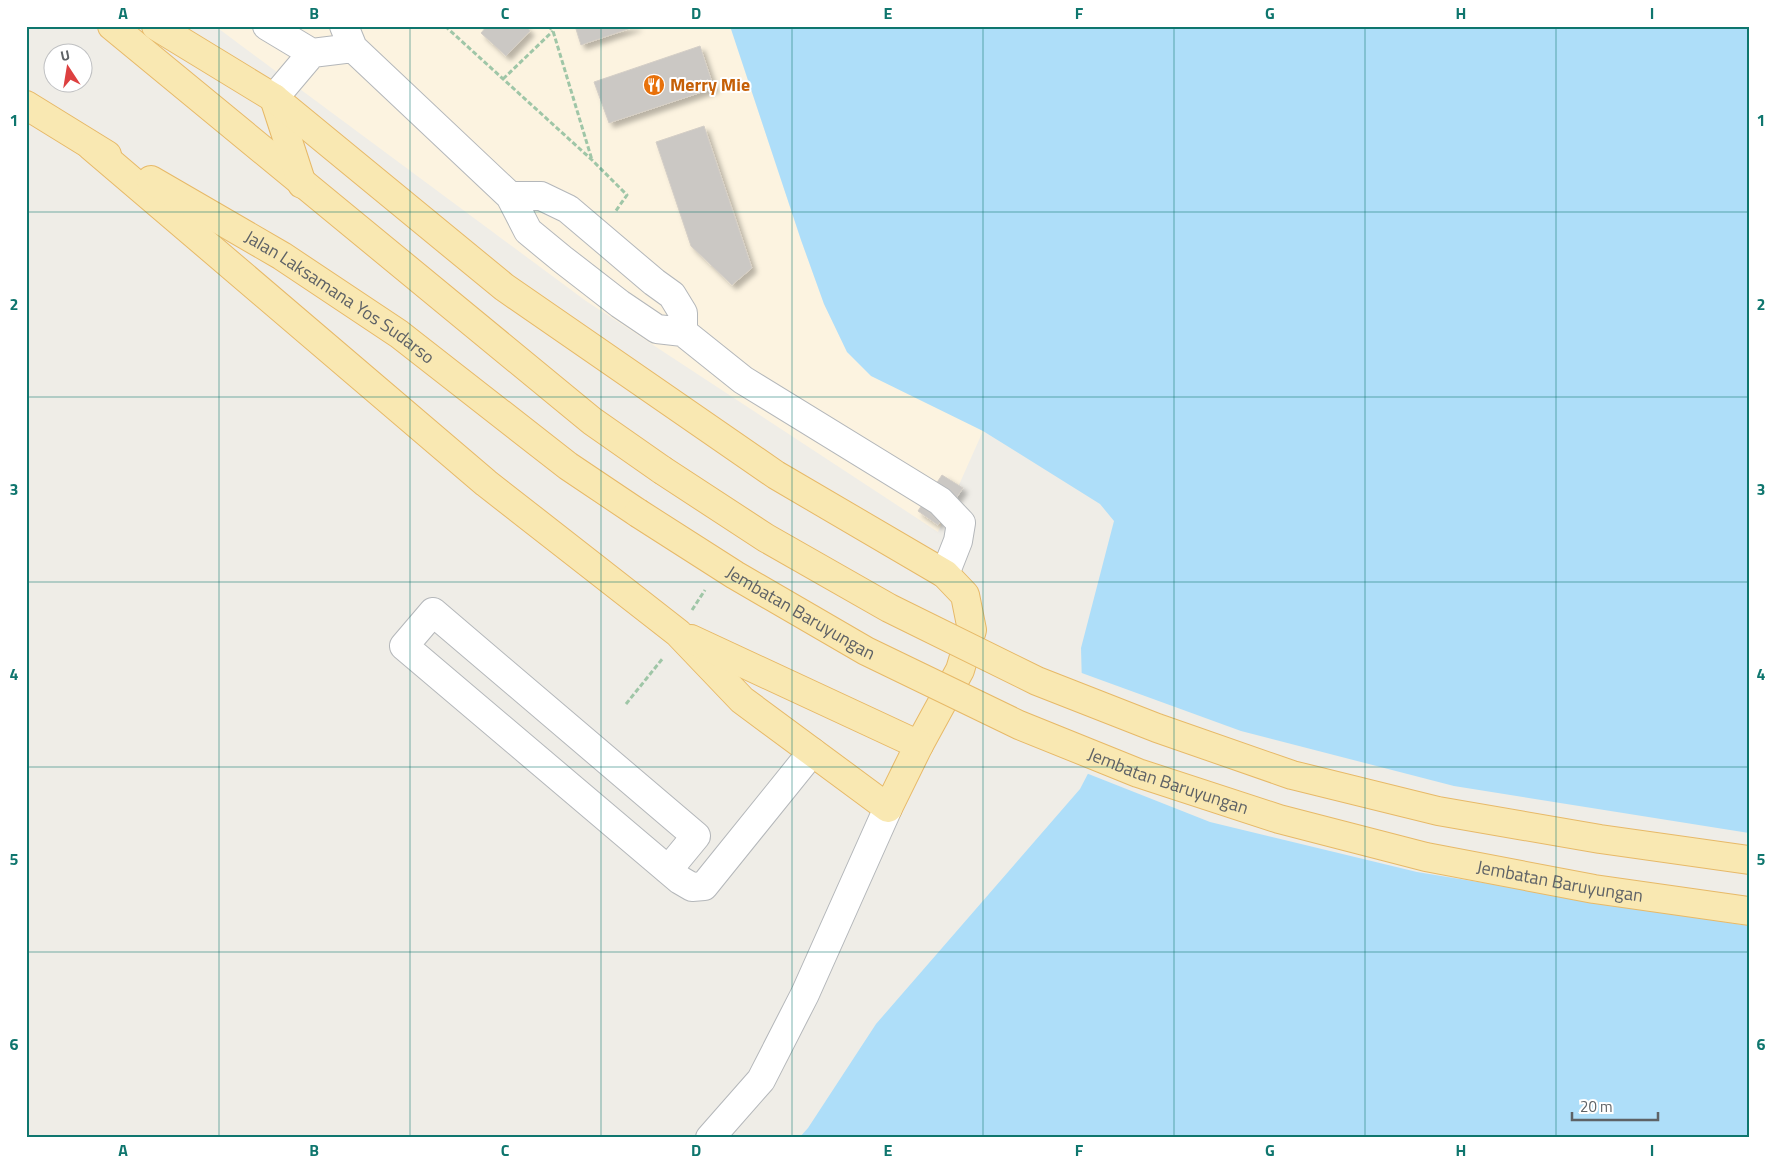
<svg xmlns="http://www.w3.org/2000/svg" width="1775" height="1164" viewBox="0 0 1775 1164" font-family="'Titillium Web',sans-serif">
<style>
.commercial{fill:#fcf3e0}
.water{fill:#aedef9}
.pier{fill:#efede7}
.building{fill:#cbc8c4;stroke:#d4cec6;filter:url(#shadow)}
.lines{fill:none;stroke-linecap:round;stroke-linejoin:round}
.minor-casing{stroke:#b4b7ba;stroke-width:30}
.major-casing{stroke:#e7b968;stroke-width:30}
.path{stroke:#9fc6a7;stroke-width:3;stroke-dasharray:5 2.5;stroke-linecap:butt}
.minor{stroke:#fff;stroke-width:28}
.major{stroke:#f9e8b2;stroke-width:28}
.major-bridge-casing{stroke:#e7b968;stroke-width:30;stroke-linecap:butt}
.major-bridge{stroke:#f9e8b2;stroke-width:28}
.grid{fill:none;stroke:#0f766e;stroke-width:1;stroke-opacity:0.55}
.labels{text-anchor:middle;stroke-width:4;stroke-linejoin:round;paint-order:stroke}
.food-label{font-size:18px;font-weight:bold;fill:#c56008;stroke:#fff;text-anchor:start}
.street-label{font-size:18px;fill:#5e6266;stroke:#fff}
.neatline{fill:none;stroke:#0f766e;stroke-width:2}
.grid-label{font-size:16px;text-anchor:middle;font-weight:bold;fill:#0f766e}
</style>
<defs>
<filter id="shadow"><feDropShadow dx="4.5" dy="4.5" stdDeviation="2.5" flood-color="#0004"/></filter>
</defs>
<rect width="100%" height="100%" fill="#efede7"/>
<path class="commercial" d="M 215,26 L 730,26 L 801,240 L 824,304 L 847,352 L 983,431 L 938,532 L 586,301 Z"/>
<path class="water" d="M 730,26 L 1749,26 L 1749,1138 L 799,1138 L 808,1128 L 876,1024 L 1080,789 L 1094,762 L 1082,686 L 1081,648 L 1114,521 L 1100,504 L 983,431 L 871,376 L 847,352 L 824,304 L 801,240 Z"/>
<path class="pier" d="M 1079,672 L 1241,731 L 1454,786 L 1749,833 L 1749,926 L 1417,872 L 1210,822 L 1086,773 L 1091,762 L 1080,686 Z"/>
<path class="building" d="M 487,26 L 525,26 L 530,31 L 506,56 L 481,33 Z
M 575,26 L 637,26 L 581,45 Z
M 700,46 L 714,88 L 609,123 L 594,82 Z
M 704,126 L 752,268 L 732,285 L 691,246 L 656,142 Z
M 942,475 L 963,488 L 938,525 L 918,511 Z"/>
<g class="lines">
<g class="minor-casing">
<path id="minor" d="M 267,26 L 312,53 L 353,48
M 344,26 L 353,48 L 510,196 L 528,231 L 562,259 L 620,304 L 657,329 L 683,332 L 743,380 L 940,501 L 961,523 L 958,541 L 945,574
M 274,98 L 312,53
M 510,196 L 541,196 L 568,209 L 654,282 L 672,295 L 683,313 L 683,332
M 668,870 L 696,836 L 433,612 L 404,646 L 680,880 L 692,887 L 704,886 L 812,752
M 710,1138 L 761,1080 L 805,994 L 888,808"/>
</g>
<g class="major-casing">
<g id="major">
<path d="M 112,26 L 592,421 L 662,470"/>
<path d="M 274,98 L 302,184"/>
<path d="M 26,105 L 107,155"/>
<path d="M 91,146 L 486,483 L 678,633 L 742,700 L 888,808 L 919,745 L 960,670 L 972,630 L 965,595 L 945,574 L 776,475 L 504,287 L 274,98 L 156,26"/>
<path id="s1" d="M 151,180 L 282,256 L 399,334 L 568,466 L 638,513"/>
<path d="M 691,639 L 919,745"/>
</g>
</g>
<path class="path" d="M 445,26 L 592,160 L 627,195 L 615,212
M 548,26 L 553,31 L 592,160
M 503,79 L 553,31
M 692,610 L 705,590
M 626,704 L 663,658"/>
<use href="#minor" class="minor"/>
<use href="#major" class="major"/>
<g class="major-bridge-casing">
<g id="major-bridge">
<path d="M 662,470 L 766,538 L 889,608 L 1037,681 L 1157,728 L 1292,775 L 1438,811 L 1600,839 L 1749,860"/>
<path id="s2" d="M 638,513 L 735,575 L 866,651 L 1019,725 L 1138,773 L 1279,819 L 1426,857 L 1594,889 L 1749,911"/>
</g>
</g>
<use href="#major-bridge" class="major-bridge"/>
</g>
<path class="grid" d="M 219,26 L 219,1138M 410,26 L 410,1138M 601,26 L 601,1138M 792,26 L 792,1138M 983,26 L 983,1138M 1174,26 L 1174,1138M 1365,26 L 1365,1138M 1556,26 L 1556,1138M 26,212 L 1749,212M 26,397 L 1749,397M 26,582 L 1749,582M 26,767 L 1749,767M 26,952 L 1749,952"/>
<defs>
<g id="restaurant-disc" transform="scale(1.125)"><circle r="9.5" fill="#e8710a" stroke="#fff"/><path d="M-5-6h1v4h1v-4h1v4h1v-4h1v5L-1.5 .5V6h-2V.5L-5-1ZM5-6V6H3V1.5H1.5Q1.5-4 5-6Z" fill="#fff"/></g>
</defs>
<g fill-rule="evenodd">
<use href="#restaurant-disc" x="654" y="85"/>
</g>
<g class="labels">
<g class="food-label">
<text x="670" y="91">Merry Mie</text>
</g>
<g class="street-label">
<text dy="6" stroke="none"><textPath href="#s1" startOffset="222">Jalan Laksamana Yos Sudarso</textPath></text>
<text dy="6" stroke="none"><textPath href="#s2" startOffset="191">Jembatan Baruyungan</textPath></text>
<text dy="6" stroke="none"><textPath href="#s2" startOffset="596">Jembatan Baruyungan</textPath></text>
<text dy="6" stroke="none"><textPath href="#s2" startOffset="1001">Jembatan Baruyungan</textPath></text>
</g>
</g>
<rect width="1775" height="1164" fill="none" stroke="#ffffff" stroke-width="55"/>
<g transform="translate(68 68) rotate(348)"><circle r="24" fill="#ffffff" stroke="#bfc0c2"/>
<path d="M0-4L9 19L0 12L-9 19Z" fill="#dd4040"/>
<text y="-8" font-size="14" font-weight="bold" text-anchor="middle" fill="#5e6266">U</text>
</g>
<path d="M1572 1112v8h86v-8" fill="none" stroke="#5e6266" stroke-width="2.5"/>
<text x="1580" y="1112" font-size="15" fill="#5e6266" stroke="#ffffff" stroke-width="4" paint-order="stroke">20 m</text>
<rect x="28" y="28" width="1720" height="1108" class="neatline"/>
<g class="grid-label">
<text x="123" y="19">A</text>
<text x="314" y="19">B</text>
<text x="505" y="19">C</text>
<text x="696" y="19">D</text>
<text x="888" y="19">E</text>
<text x="1079" y="19">F</text>
<text x="1270" y="19">G</text>
<text x="1461" y="19">H</text>
<text x="1652" y="19">I</text>
<text x="14" y="126">1</text>
<text x="1761" y="126">1</text>
<text x="14" y="310">2</text>
<text x="1761" y="310">2</text>
<text x="14" y="495">3</text>
<text x="1761" y="495">3</text>
<text x="14" y="680">4</text>
<text x="1761" y="680">4</text>
<text x="14" y="865">5</text>
<text x="1761" y="865">5</text>
<text x="14" y="1050">6</text>
<text x="1761" y="1050">6</text>
<text x="123" y="1156">A</text>
<text x="314" y="1156">B</text>
<text x="505" y="1156">C</text>
<text x="696" y="1156">D</text>
<text x="888" y="1156">E</text>
<text x="1079" y="1156">F</text>
<text x="1270" y="1156">G</text>
<text x="1461" y="1156">H</text>
<text x="1652" y="1156">I</text>
</g>
</svg>
